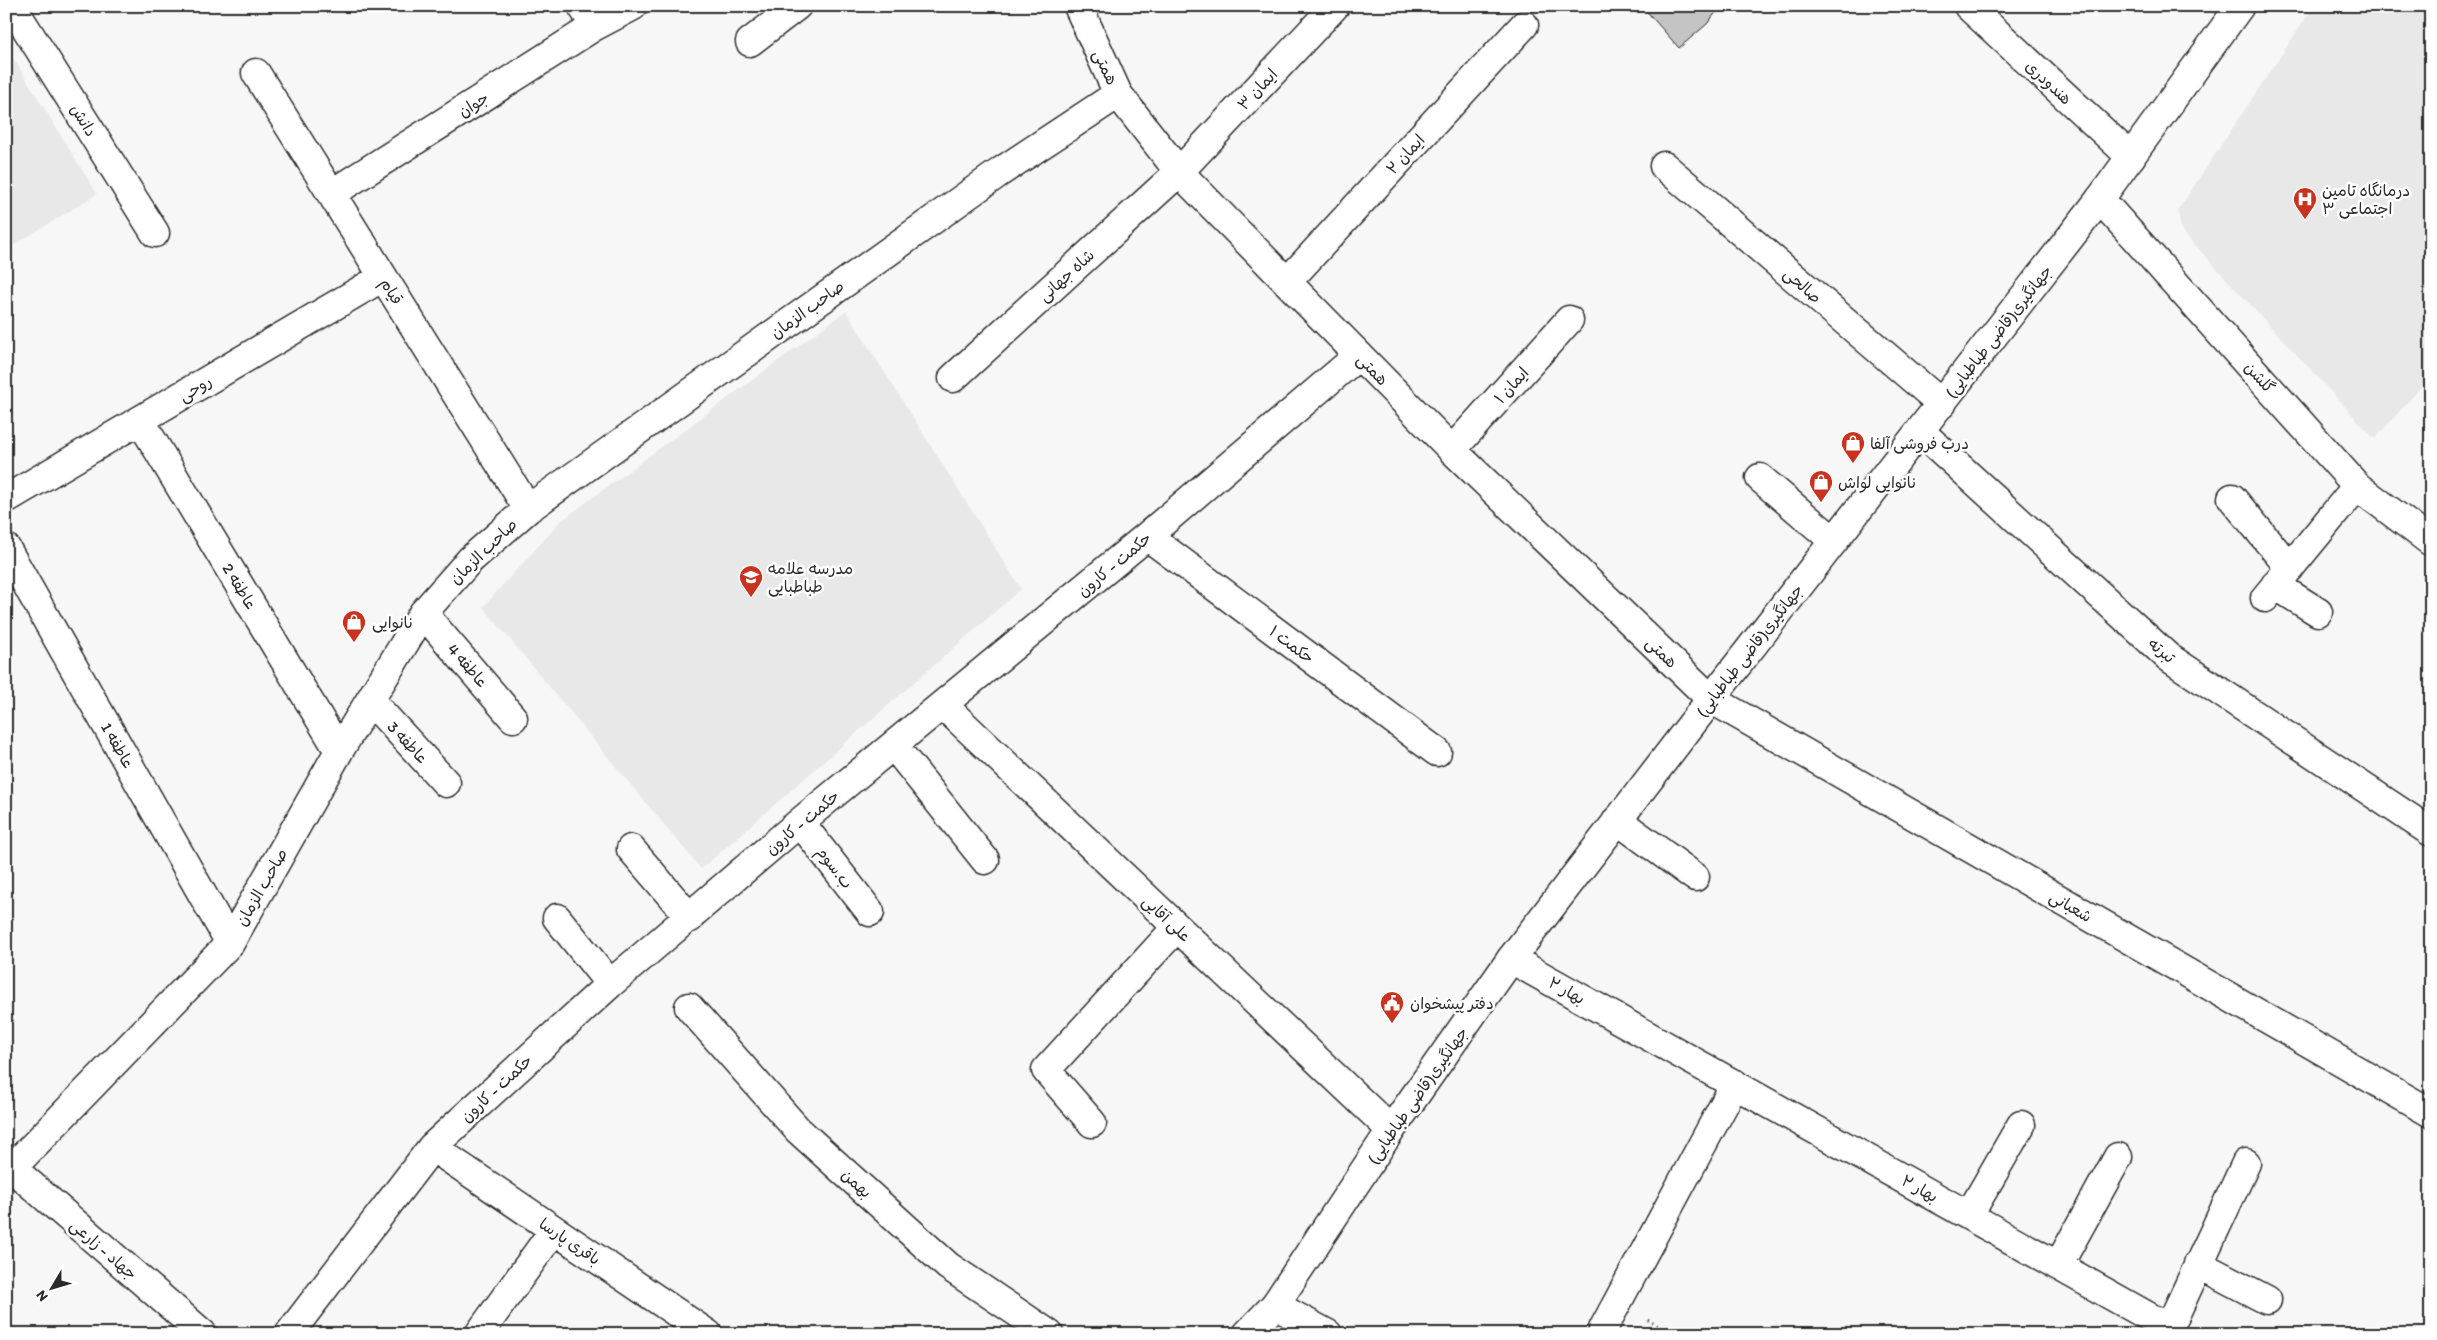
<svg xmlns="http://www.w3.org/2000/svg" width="2437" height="1340" viewBox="0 0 2437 1340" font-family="Itim,'Playpen Sans Arabic',sans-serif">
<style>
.built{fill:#e8e8e8}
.building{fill:#c4c4c4;stroke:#2b2b2b}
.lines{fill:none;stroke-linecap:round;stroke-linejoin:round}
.minor-casing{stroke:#2b2b2b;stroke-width:31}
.tertiary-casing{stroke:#2b2b2b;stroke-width:31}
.path{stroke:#2b2b2b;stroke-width:3;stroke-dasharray:1 4;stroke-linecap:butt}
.minor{stroke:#fff;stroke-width:28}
.tertiary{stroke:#fff;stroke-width:28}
.labels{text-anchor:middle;stroke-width:5;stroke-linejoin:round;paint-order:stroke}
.street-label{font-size:16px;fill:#2b2b2b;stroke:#fff}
.poi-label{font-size:16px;fill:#2b2b2b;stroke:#fff;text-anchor:start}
</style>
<rect width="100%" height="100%" fill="#f7f7f7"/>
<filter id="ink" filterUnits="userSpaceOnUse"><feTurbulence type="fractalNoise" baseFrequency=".02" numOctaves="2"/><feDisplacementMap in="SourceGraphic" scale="10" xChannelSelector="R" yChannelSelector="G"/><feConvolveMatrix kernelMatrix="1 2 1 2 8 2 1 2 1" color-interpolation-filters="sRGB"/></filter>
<g filter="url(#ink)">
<path class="built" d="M 2314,6 L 2431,6 L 2431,376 L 2375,439 L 2181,230 L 2178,210 Z
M 6,46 L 97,194 L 6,250 Z
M 846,311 L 1021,589 L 701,869 L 483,607 L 561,521 Z"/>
<path class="building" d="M 1642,6 L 1721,6 L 1707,24 L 1679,48 Z"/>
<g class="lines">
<g class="minor-casing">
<path id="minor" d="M 12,6 L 155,233
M 1078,6 L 1118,94 L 1179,172 L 1452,450 L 1711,699 L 2431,1113
M 1968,6 L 2131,157
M 595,26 L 633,6
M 750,42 L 797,6
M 256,73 L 528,509
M 1664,166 L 1942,404
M 331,194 L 595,26 L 582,6
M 2100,199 L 2357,486 L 2431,542
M 1287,282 L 1524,25
M 953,378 L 1179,172 L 1335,6
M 140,420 L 339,751
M 1920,431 L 2168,657 L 2431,832
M 1452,450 L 1569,320
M 1760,478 L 1834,541
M 2232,498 L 2290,568
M 6,499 L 383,277
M 1147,536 L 1437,752
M 6,548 L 230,943
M 2275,585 L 2318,612
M 2265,598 L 2357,486
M 423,613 L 513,718
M 370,700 L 446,783
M 943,705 L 1391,1130
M 894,746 L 985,860
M 1617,820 L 1695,877
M 800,822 L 870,912
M 631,849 L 690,918
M 557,918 L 610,984
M 1511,959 L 2169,1328 L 2246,1163
M 689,1007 L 798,1130 L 948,1266 L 1049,1334
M 1092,1123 L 1046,1070 L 1177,927
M 432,1147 L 708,1334
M 11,1169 L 230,943 L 339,751 L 423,613 L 470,560 L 528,509 L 1000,172 L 1118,94
M 1969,1215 L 2021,1125
M 2198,1264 L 2267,1300
M 2058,1266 L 2118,1157
M 1275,1305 L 1328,1334
M 1603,1329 L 1735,1084
M 289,1334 L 432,1147 L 610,984 L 800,822 L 1147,536 L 1359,355
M 479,1334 L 554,1230"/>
</g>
<g class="tertiary-casing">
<path id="tertiary" d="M 6,1163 L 203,1334
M 1247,1334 L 1275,1305 L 1391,1130 L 1511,959 L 1711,699 L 2100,199 L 2240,6"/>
</g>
<path class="path" d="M 1648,1320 L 1672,1334"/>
<use href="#minor" class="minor"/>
<use href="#tertiary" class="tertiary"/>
</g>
</g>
<defs>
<g id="hospital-pin" transform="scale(1.25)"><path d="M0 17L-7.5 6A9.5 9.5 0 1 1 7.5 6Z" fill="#c8321e" stroke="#fff"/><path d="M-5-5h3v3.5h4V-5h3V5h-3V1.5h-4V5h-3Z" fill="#fff"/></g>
<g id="shop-pin" transform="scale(1.25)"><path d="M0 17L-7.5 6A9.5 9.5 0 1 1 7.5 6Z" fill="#c8321e" stroke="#fff"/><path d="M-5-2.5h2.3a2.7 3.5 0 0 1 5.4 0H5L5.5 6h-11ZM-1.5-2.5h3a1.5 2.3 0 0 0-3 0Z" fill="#fff"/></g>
<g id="school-pin" transform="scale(1.25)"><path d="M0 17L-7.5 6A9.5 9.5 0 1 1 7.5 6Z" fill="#c8321e" stroke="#fff"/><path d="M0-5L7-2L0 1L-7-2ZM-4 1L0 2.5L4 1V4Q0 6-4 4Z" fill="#fff"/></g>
<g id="civic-pin" transform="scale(1.25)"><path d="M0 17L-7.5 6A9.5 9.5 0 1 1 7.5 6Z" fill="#c8321e" stroke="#fff"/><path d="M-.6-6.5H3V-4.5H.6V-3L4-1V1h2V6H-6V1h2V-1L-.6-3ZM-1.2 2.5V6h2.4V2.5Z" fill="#fff"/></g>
</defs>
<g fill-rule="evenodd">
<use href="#hospital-pin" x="2305" y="199"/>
<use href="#shop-pin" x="1853" y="443"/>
<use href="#shop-pin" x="1821" y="482"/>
<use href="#school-pin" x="751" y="577"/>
<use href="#shop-pin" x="354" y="622"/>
<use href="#civic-pin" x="1392" y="1003"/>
</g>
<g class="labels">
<g class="street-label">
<text transform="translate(1106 67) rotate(65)" y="6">همتی</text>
<text transform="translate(2049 82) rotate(43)" y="6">هندودری</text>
<text transform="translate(1257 89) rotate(-47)" y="6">ایمان ۳</text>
<text transform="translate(473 104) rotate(-33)" y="6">جوان</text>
<text transform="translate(84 120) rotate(58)" y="6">دانش</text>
<text transform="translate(1405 154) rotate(-47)" y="6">ایمان ۲</text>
<text transform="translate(1066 275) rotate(-42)" y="6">شاه جهانی</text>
<text transform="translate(1803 285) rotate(41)" y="6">صالحی</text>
<text transform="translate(392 291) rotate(58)" y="6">قیام</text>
<text transform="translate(807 309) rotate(-36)" y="6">صاحب الزمان</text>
<text transform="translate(1998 331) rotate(-52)" y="6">جهانگیری(قاضی طباطبایی)</text>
<text transform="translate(1373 369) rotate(46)" y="6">همتی</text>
<text transform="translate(2260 377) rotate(48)" y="6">گلشن</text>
<text transform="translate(1511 385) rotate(-48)" y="6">ایمان ۱</text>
<text transform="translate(195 388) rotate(-31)" y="6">روحی</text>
<text transform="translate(483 551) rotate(-44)" y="6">صاحب الزمان</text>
<text transform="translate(1114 564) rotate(-40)" y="6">حکمت - کارون</text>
<text transform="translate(240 586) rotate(59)" y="6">عاطفه 2</text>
<text transform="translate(1292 644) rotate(37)" y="6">حکمت ۱</text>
<text transform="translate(1749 650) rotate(-52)" y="6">جهانگیری(قاضی طباطبایی)</text>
<text transform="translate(2162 650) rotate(40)" y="6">تبرته</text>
<text transform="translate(1662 652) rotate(44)" y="6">همتی</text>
<text transform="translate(468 665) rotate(49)" y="6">عاطفه 4</text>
<text transform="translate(408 742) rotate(47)" y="6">عاطفه 3</text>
<text transform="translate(118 745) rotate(60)" y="6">عاطفه 1</text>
<text transform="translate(802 822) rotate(-40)" y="6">حکمت - کارون</text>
<text transform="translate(835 867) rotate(52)" y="6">ب.سوم</text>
<text transform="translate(261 887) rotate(-60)" y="6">صاحب الزمان</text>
<text transform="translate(2071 906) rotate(30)" y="6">شعبانی</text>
<text transform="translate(1167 918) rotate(43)" y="6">علی آقایی</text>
<text transform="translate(1567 990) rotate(29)" y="6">بهار ۲</text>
<text transform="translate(496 1088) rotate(-43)" y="6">حکمت - کارون</text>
<text transform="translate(1417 1095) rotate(-55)" y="6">جهانگیری(قاضی طباطبایی)</text>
<text transform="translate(857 1183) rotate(42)" y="6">بهمن</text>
<text transform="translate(1920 1188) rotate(29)" y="6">بهار ۲</text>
<text transform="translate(570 1241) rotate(34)" y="6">باقری پارسا</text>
<text transform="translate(104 1249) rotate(41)" y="6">جهاد - زارعی</text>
</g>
<g class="poi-label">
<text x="2322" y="196">درمانگاه تامین<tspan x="2322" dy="18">اجتماعی ۳</tspan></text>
<text x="1870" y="449">درب فروشی آلفا</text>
<text x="1838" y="488">نانوایی لواش</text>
<text x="768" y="574">مدرسه علامه<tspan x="768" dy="18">طباطبایی</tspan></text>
<text x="372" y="628">نانوایی</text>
<text x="1410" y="1009">دفتر پیشخوان</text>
</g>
</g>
<rect width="2437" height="1340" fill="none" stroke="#fff" stroke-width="25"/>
<rect x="12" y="12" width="2412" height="1315" fill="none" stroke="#2b2b2b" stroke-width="2" filter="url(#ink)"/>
<g transform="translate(52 1288) rotate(232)" stroke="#ffffff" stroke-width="4" paint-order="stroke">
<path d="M0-4L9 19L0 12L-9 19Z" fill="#2b2b2b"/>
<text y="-8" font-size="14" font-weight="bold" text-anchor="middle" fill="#2b2b2b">N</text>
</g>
</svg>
